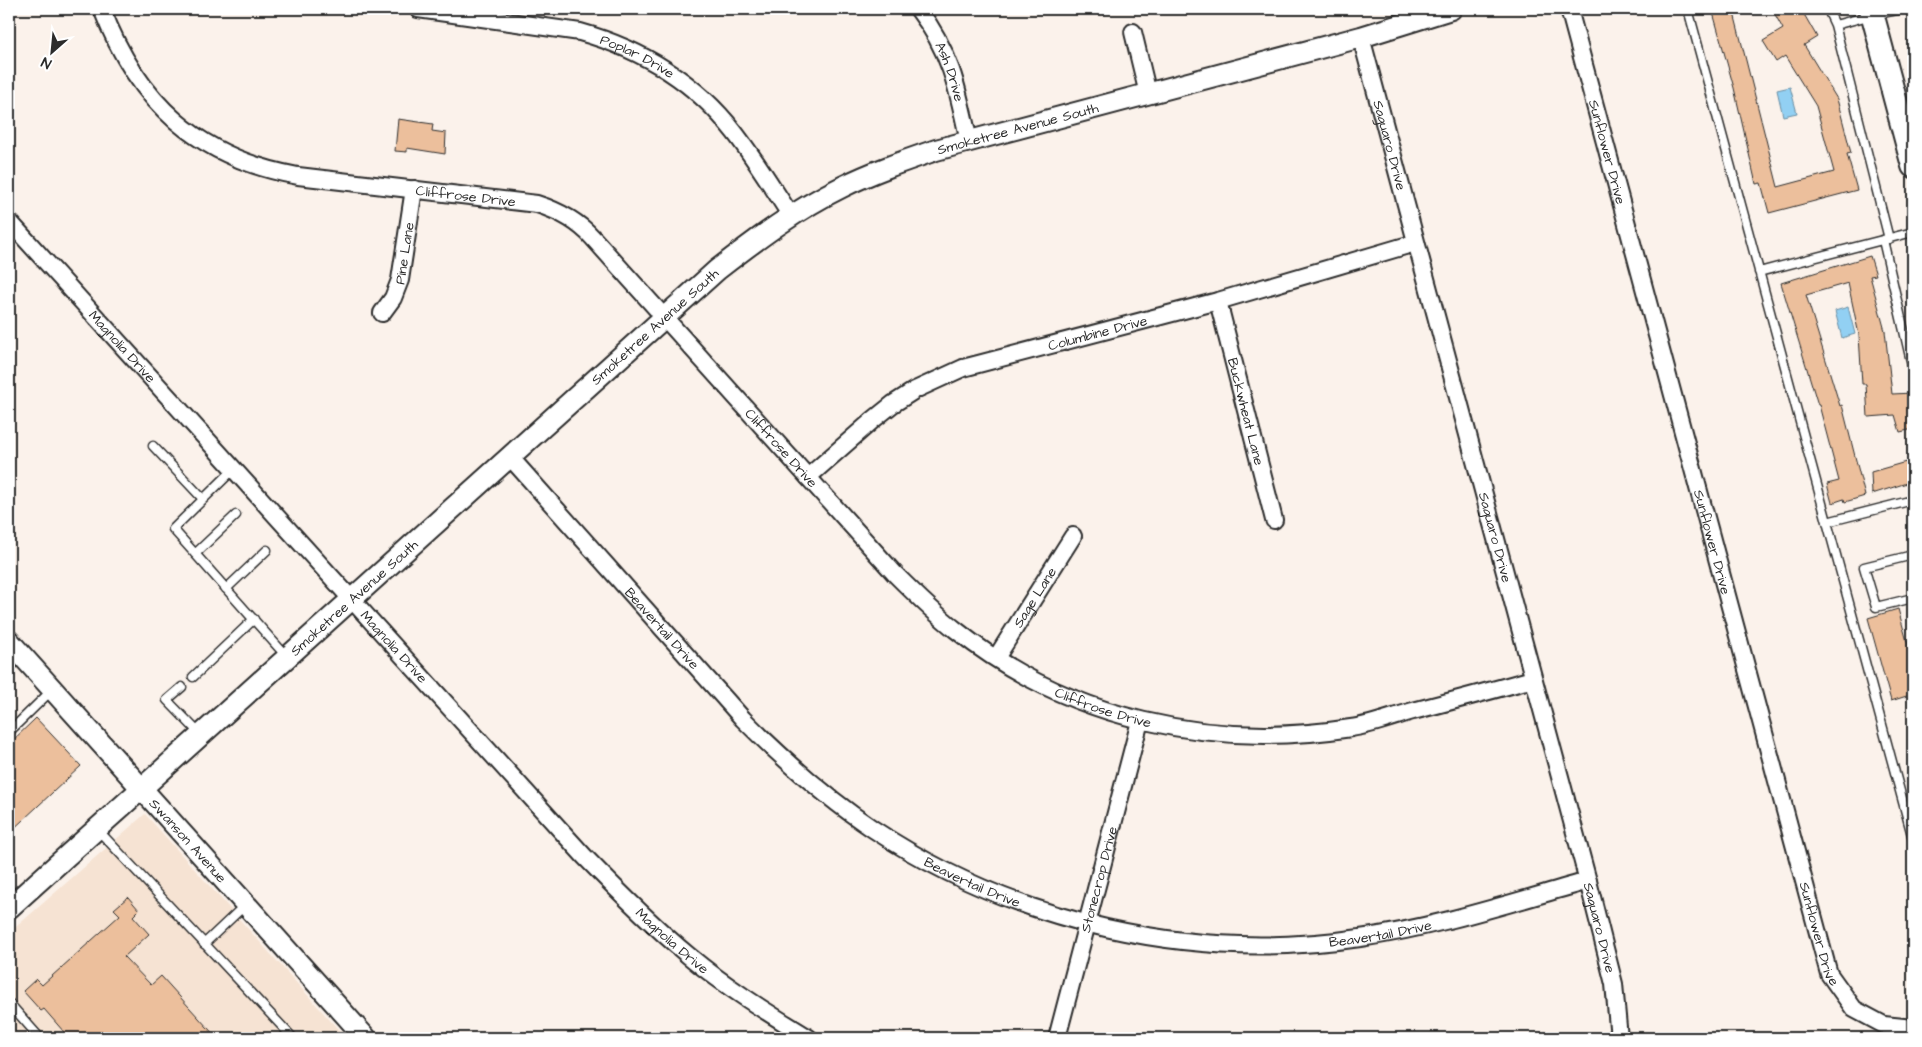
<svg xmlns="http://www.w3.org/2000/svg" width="1922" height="1047" viewBox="0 0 1922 1047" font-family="'Architects Daughter',sans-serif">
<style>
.built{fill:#f6e3d3}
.water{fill:#92d0f3;stroke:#698ea3}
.building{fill:#ecbf9c;stroke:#2b2b2b}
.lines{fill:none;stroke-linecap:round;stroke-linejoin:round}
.service-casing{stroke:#2b2b2b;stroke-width:11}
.minor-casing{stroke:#2b2b2b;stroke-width:20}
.tertiary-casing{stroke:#2b2b2b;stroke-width:24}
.secondary-casing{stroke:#2b2b2b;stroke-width:26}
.service{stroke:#fff;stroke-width:8}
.minor{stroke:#fff;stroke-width:16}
.tertiary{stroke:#fff;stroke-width:20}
.secondary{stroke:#fff;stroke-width:22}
.labels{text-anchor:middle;stroke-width:5;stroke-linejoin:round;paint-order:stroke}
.street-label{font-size:14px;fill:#2b2b2b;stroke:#fff}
</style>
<rect width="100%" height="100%" fill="#fbf2eb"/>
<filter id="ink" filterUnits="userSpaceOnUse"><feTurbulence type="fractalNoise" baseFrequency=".02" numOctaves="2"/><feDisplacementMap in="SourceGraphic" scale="10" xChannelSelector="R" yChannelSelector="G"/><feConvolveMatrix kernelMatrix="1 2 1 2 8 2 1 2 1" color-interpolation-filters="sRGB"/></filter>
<g filter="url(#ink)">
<path class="built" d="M 145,814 L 346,1038 L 9,1038 L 9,933 Z"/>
<path class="water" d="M 1790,87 L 1797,113 L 1783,116 L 1777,90 Z
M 1848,307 L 1855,334 L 1842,338 L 1835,311 Z"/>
<path class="building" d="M 1712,9 L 1733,9 L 1778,187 L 1834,172 L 1816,106 L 1785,56 L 1776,62 L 1763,41 L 1783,29 L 1772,9 L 1801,9 L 1817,37 L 1804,45 L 1837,99 L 1851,153 L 1847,154 L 1857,190 L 1769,213 L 1761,183 L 1756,184 L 1734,88 Z
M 398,119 L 433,124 L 432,131 L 446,133 L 445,154 L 407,148 L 407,152 L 395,151 Z
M 1870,256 L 1876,275 L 1870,276 L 1885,331 L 1892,394 L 1913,393 L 1913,429 L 1900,432 L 1895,415 L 1868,417 L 1866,384 L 1862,384 L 1859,335 L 1848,283 L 1806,295 L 1840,406 L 1842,405 L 1865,496 L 1845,502 L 1844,499 L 1832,503 L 1827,484 L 1839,481 L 1819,405 L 1818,405 L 1781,283 Z
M 1913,460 L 1913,481 L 1872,494 L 1871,472 Z
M 1898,609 L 1913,663 L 1913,694 L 1891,701 L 1868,618 Z
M 36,718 L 81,766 L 9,833 L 9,744 Z
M 128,897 L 139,910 L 133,916 L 149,934 L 124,957 L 151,985 L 161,976 L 217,1038 L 57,1038 L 64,1032 L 44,1009 L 41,1011 L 23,991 L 36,979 L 42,985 L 120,915 L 114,909 Z"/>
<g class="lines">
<g class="service-casing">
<path id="service" d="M 1688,9 L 1913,839
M 1829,12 L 1835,25
M 1889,239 L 1835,25 L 1872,15 L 1902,9
M 1883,240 L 1913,370
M 1759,272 L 1913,232
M 153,446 L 203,499
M 234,469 L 173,529 L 287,657
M 1827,522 L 1913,500
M 195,554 L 236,515
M 1913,555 L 1864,567 L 1876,607 L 1913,598
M 226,589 L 267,550
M 193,677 L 254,619
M 182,687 L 167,700 L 200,734
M 9,732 L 52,690
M 98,830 L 293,1038
M 204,944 L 245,905
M 9,1003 L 40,1038"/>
</g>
<g class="minor-casing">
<g id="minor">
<path id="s1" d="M 102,9 C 138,103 198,158 298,176 L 537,204 C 559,211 578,221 593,238 L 895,574 C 914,593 934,613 956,630 C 1067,719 1212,750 1351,728 C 1372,725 1392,717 1413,711 C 1453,701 1493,690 1533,679"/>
<path id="s2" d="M 418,9 L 580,32 C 641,49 696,82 735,133 C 755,159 773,188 791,216"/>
<path id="s3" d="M 918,9 C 951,52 958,90 969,142"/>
<path id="s4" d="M 1569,9 L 1829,974 L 1854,1009 L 1884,1025 L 1913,1028"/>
<path d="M 1133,32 L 1148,94"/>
<path id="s5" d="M 1361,37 L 1588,881 L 1614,984 L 1619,1038"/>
<path id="s6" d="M 9,221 L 584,856 C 618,891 652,925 689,956 C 726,987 768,1013 809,1038"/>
<path id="s7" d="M 1218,301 L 1274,520"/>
<path id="s8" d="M 382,313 L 393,298 L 400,280 L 414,189"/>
<path id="s9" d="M 510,457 L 743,719 C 783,759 825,797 873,829 C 1015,923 1192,963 1360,938 C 1437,927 1513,902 1588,881"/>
<path id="s10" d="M 808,477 L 873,420 L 893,404 L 915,390 L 963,368 L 1218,301 L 1415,243"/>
<path id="s11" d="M 996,658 L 1073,536"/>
<path id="s12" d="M 1057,1038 L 1140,721"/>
</g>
</g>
<g class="tertiary-casing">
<g id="tertiary">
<path id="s13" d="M 9,641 L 366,1038"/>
<path id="s14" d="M 9,908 L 717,270 C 757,239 797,209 842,187 C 872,172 904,161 936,150 L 1361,37 L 1451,9"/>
</g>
</g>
<g class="secondary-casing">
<path id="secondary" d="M 1871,9 L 1913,166"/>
</g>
<use href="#service" class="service"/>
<use href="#minor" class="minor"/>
<use href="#tertiary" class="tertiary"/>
<use href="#secondary" class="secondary"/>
</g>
</g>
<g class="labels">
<g class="street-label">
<text dy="5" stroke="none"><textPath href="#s2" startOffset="226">Poplar Drive</textPath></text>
<text dy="5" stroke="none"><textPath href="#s3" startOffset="71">Ash Drive</textPath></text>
<text dy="5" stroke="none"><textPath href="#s14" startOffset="1289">Smoketree Avenue South</textPath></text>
<text dy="5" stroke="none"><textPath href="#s5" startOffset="112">Saguaro Drive</textPath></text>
<text dy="5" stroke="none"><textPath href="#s4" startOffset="148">Sunflower Drive</textPath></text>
<text dy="5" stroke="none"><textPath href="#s1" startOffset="440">Cliffrose Drive</textPath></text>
<text dy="5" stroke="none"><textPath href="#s8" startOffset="65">Pine Lane</textPath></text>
<text dy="5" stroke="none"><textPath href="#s14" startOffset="869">Smoketree Avenue South</textPath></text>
<text dy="5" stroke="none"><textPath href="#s10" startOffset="330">Columbine Drive</textPath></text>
<text dy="5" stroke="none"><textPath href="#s6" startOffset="169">Magnolia Drive</textPath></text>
<text dy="5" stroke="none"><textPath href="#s7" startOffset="114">Buckwheat Lane</textPath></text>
<text dy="5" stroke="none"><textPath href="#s1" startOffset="860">Cliffrose Drive</textPath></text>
<text dy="5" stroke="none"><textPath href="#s5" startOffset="518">Saguaro Drive</textPath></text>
<text dy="5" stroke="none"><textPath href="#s4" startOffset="552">Sunflower Drive</textPath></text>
<text dy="5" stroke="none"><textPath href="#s14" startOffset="464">Smoketree Avenue South</textPath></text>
<text dy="5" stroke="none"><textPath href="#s11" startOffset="72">Sage Lane</textPath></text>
<text dy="5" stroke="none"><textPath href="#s9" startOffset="229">Beavertail Drive</textPath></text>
<text dy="5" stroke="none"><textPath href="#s6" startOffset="574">Magnolia Drive</textPath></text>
<text dy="5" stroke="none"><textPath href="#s1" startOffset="1280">Cliffrose Drive</textPath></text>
<text dy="5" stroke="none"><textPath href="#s13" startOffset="268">Swanson Avenue</textPath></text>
<text dy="5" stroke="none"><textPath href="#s12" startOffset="164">Stonecrop Drive</textPath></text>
<text dy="5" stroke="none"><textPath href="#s9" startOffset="634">Beavertail Drive</textPath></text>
<text dy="5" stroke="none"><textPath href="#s5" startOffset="922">Saguaro Drive</textPath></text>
<text dy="5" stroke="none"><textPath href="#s9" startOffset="1052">Beavertail Drive</textPath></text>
<text dy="5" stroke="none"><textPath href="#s4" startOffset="958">Sunflower Drive</textPath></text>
<text dy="5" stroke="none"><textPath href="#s6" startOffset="979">Magnolia Drive</textPath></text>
</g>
</g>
<rect width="1922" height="1047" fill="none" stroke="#fff" stroke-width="30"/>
<rect x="15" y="15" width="1892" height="1017" fill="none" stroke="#2b2b2b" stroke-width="2" filter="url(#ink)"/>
<g transform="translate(52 52) rotate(207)" stroke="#ffffff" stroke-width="4" paint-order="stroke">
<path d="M0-4L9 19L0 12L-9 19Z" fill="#2b2b2b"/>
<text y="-8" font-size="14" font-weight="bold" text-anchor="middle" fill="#2b2b2b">N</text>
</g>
</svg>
